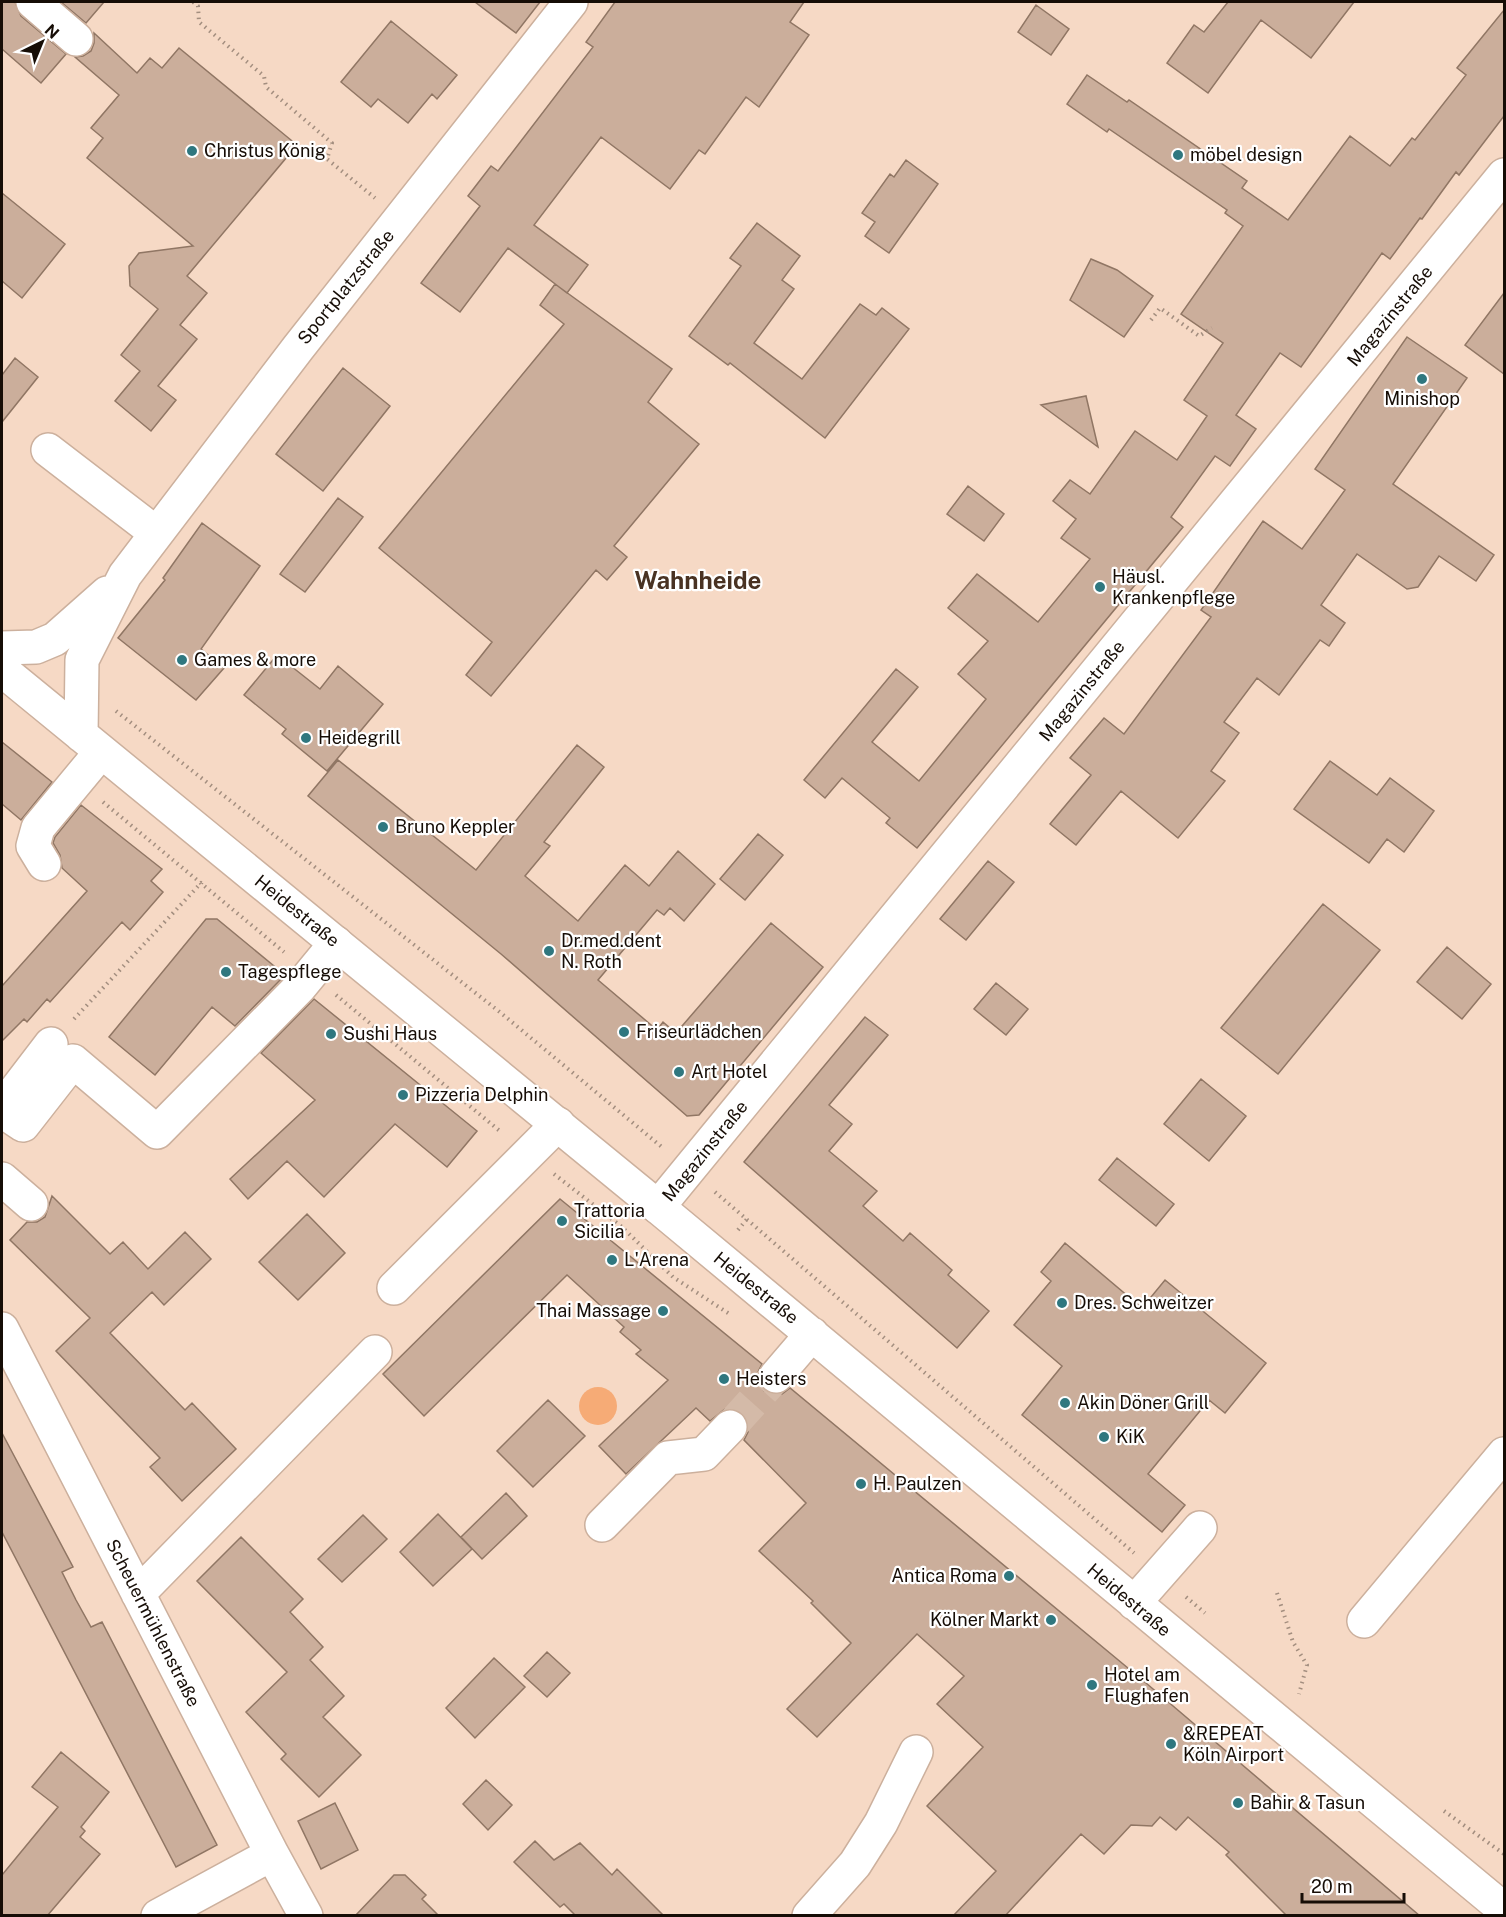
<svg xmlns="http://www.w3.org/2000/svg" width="1506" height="1917" viewBox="0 0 1506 1917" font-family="'Public Sans',sans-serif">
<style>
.water{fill:#f6ab76}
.building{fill:#cbae9b;stroke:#907664;stroke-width:1.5}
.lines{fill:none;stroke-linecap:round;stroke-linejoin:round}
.minor-tunnel{stroke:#d4baa8;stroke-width:33;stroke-dasharray:33 16;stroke-linecap:butt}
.minor-casing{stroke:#ccb09d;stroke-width:36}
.major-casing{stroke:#ccb09d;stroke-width:36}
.path{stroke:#a38e7f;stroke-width:4;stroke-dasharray:1.5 4.5;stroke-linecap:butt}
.minor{stroke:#fff;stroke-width:33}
.major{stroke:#fff;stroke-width:33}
.poi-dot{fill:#2f777f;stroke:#fff;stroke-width:2}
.labels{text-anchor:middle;stroke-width:4.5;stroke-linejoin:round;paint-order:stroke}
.poi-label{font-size:18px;fill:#160d06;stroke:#fff;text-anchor:start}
.street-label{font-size:18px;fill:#160d06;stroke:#fff}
.district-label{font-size:24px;font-weight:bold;fill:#493222;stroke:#fff}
</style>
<rect width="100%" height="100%" fill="#f6d9c5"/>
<path class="water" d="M579 1406a19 19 0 1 1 38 0a19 19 0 1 1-38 0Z"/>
<path class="building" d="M 2,2 L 15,2 L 21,16 L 66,54 L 41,83 L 2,49 Z
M 61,2 L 104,2 L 86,23 Z
M 475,2 L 540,2 L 516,33 Z
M 615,2 L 804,2 L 790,22 L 809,35 L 759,107 L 746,97 L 705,154 L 699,150 L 670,189 L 601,137 L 534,225 L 588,265 L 567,293 L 508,248 L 460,312 L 421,283 L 480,206 L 468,196 L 491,166 L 498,171 L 593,47 L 586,42 Z
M 1228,2 L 1354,2 L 1311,58 L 1261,20 L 1208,93 L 1167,63 L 1194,25 L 1204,32 Z
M 1036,5 L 1069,29 L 1051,55 L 1018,32 Z
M 1504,10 L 1504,116 L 1459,175 L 1456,172 L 1422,219 L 1420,218 L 1390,259 L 1382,253 L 1301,367 L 1280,353 L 1236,415 L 1256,429 L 1230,466 L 1215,456 L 1171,517 L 1183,527 L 917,848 L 886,823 L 890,818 L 842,778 L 825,798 L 804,780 L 896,669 L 918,687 L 872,742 L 919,781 L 986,699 L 958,674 L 988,641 L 948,608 L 977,574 L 1038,622 L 1090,559 L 1061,538 L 1076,519 L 1053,501 L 1070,480 L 1090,494 L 1135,431 L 1177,460 L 1207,416 L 1184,400 L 1223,343 L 1181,314 L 1243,226 L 1225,213 L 1227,210 L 1109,129 L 1107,132 L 1067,104 L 1087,75 L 1127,102 L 1129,100 L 1247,181 L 1242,188 L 1288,220 L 1350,136 L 1390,166 L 1412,138 L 1415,140 L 1466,75 L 1457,68 Z
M 391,21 L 457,75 L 437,99 L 432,94 L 408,123 L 378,99 L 371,107 L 341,82 Z
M 94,33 L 137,73 L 150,58 L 162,68 L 179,48 L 297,145 L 187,276 L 207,293 L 180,325 L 197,339 L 158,386 L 176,400 L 151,431 L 115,401 L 140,371 L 121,355 L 158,309 L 130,286 L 129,266 L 139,253 L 193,246 L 87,158 L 103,138 L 91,128 L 119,95 L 75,57 L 83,56 L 91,51 L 94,43 Z
M 906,160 L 938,184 L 889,253 L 865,236 L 875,222 L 862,213 L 890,174 L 894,177 Z
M 2,193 L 65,244 L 22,298 L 2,281 Z
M 757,223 L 800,256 L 782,280 L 794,289 L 754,343 L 802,379 L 860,304 L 876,315 L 882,308 L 909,329 L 825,438 L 730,363 L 728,365 L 689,336 L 741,266 L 730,258 Z
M 1091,259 L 1117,270 L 1153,296 L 1124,337 L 1070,300 Z
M 555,284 L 672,369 L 648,402 L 699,444 L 614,546 L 627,557 L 607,580 L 596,570 L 491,696 L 466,675 L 492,642 L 379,548 L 564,324 L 540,305 Z
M 1504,293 L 1504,374 L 1465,345 Z
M 1407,337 L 1467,378 L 1393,484 L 1494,555 L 1476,581 L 1439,556 L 1418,587 L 1407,589 L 1357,554 L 1321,605 L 1345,623 L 1329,646 L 1320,640 L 1279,695 L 1257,678 L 1224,722 L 1239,733 L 1211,771 L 1225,781 L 1178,838 L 1121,791 L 1076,845 L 1050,824 L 1091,775 L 1070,758 L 1104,718 L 1124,734 L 1211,617 L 1201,610 L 1263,521 L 1302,549 L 1345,490 L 1315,469 Z
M 15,358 L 38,377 L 2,422 L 2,375 Z
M 343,368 L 390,406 L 323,491 L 276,454 Z
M 1086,396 L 1098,447 L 1041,405 Z
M 968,486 L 1004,514 L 984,541 L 947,514 Z
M 338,498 L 363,517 L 305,592 L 280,574 Z
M 202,523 L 260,566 L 201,649 L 224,668 L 196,700 L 118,638 L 165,580 L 163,578 Z
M 277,655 L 320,689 L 338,666 L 383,704 L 327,771 L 282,734 L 286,729 L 244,695 Z
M 2,742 L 52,782 L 21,820 L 2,804 Z
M 577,745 L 604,767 L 544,842 L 550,846 L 525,876 L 578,921 L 625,865 L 649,886 L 678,851 L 715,884 L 684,921 L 670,908 L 664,915 L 657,910 L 598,980 L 657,1030 L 663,1022 L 676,1033 L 771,923 L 823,967 L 699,1115 L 687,1116 L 501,954 L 308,796 L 338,760 L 476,870 Z
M 1330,761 L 1377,795 L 1390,778 L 1434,811 L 1404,852 L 1387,839 L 1369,863 L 1294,809 Z
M 81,805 L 162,869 L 151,881 L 163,892 L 130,930 L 122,922 L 50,1002 L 47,999 L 27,1022 L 24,1019 L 2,1041 L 2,986 L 87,891 L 62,868 L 60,855 L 53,843 L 55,837 Z
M 758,834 L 783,855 L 745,900 L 720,879 Z
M 988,861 L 1014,882 L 966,940 L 940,919 Z
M 1323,904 L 1380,950 L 1278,1074 L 1221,1028 Z
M 206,919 L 217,919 L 285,975 L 235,1026 L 212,1007 L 155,1075 L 109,1037 Z
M 1447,947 L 1491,984 L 1462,1019 L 1417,982 Z
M 996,983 L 1028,1009 L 1006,1035 L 974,1009 Z
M 314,999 L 477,1131 L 447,1167 L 395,1124 L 324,1197 L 287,1161 L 248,1199 L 230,1179 L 315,1100 L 261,1053 Z
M 865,1017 L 888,1035 L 829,1105 L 852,1124 L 829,1151 L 877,1191 L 863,1206 L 903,1241 L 910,1233 L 952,1270 L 948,1275 L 989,1311 L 957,1348 L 744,1162 Z
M 1201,1079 L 1246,1116 L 1209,1161 L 1164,1124 Z
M 1117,1158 L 1174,1204 L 1156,1226 L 1099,1180 Z
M 52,1196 L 110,1254 L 123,1242 L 148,1269 L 185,1232 L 211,1259 L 164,1305 L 152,1292 L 110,1333 L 185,1410 L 192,1403 L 236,1449 L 182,1501 L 150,1467 L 160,1458 L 56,1351 L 90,1318 L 10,1240 L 27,1222 L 37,1222 L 45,1217 Z
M 560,1199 L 762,1364 L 758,1372 L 758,1382 L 764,1391 L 772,1394 L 782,1394 L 790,1388 L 1146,1683 L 1420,1916 L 1287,1916 L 1226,1855 L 1229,1852 L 1188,1817 L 1176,1830 L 1160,1817 L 1152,1826 L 1131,1825 L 1104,1854 L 1081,1834 L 1005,1916 L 953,1916 L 996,1871 L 927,1806 L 983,1747 L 937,1704 L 964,1676 L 917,1634 L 817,1737 L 787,1709 L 851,1643 L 811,1603 L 813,1601 L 759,1551 L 806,1503 L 744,1440 L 748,1432 L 748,1422 L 743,1413 L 735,1409 L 725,1409 L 710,1421 L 696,1408 L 626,1474 L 599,1446 L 668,1380 L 636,1354 L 641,1350 L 620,1332 L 624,1327 L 567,1275 L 424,1416 L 383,1374 Z
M 307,1214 L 345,1253 L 298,1300 L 259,1262 Z
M 1065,1243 L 1142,1308 L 1165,1280 L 1266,1363 L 1225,1413 L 1209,1400 L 1148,1474 L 1185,1505 L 1162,1532 L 1022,1415 L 1062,1366 L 1014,1325 L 1051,1281 L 1041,1272 Z
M 548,1400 L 585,1436 L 533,1487 L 497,1451 Z
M 2,1433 L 73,1567 L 62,1572 L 76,1600 L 91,1627 L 102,1622 L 217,1845 L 176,1867 L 2,1532 Z
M 506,1493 L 527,1516 L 482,1559 L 461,1537 Z
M 438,1514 L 472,1549 L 433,1586 L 400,1552 Z
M 363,1515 L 387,1539 L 342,1582 L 318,1559 Z
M 241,1537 L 303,1599 L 290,1612 L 323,1647 L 310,1660 L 344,1696 L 323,1717 L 361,1755 L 319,1797 L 281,1759 L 286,1754 L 246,1712 L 287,1672 L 197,1581 Z
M 547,1652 L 570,1673 L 547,1697 L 524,1676 Z
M 494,1658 L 525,1687 L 475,1738 L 446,1708 Z
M 61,1752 L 109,1792 L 81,1827 L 85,1831 L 80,1837 L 100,1854 L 47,1916 L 2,1916 L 2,1875 L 58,1807 L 32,1787 Z
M 486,1780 L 512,1805 L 488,1830 L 463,1804 Z
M 335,1803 L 358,1850 L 321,1869 L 298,1821 Z
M 535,1841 L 554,1860 L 580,1843 L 612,1875 L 617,1869 L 664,1916 L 576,1916 L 564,1904 L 560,1907 L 514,1862 Z
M 394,1875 L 405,1875 L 426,1895 L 422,1899 L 439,1916 L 355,1916 Z"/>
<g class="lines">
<path class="minor-tunnel" d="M 730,1427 L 776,1376"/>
<g class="minor-casing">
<path id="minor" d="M 33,2 L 76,39
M 48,450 L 156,533
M 44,864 L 33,846 L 38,828 L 101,752
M 2,1108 L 51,1044
M 2,1111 L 23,1125 L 73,1061 L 157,1132 L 299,988 L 336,943
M 2,1179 L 31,1204
M 658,1207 L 1495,1902 L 1504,1913
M 394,1288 L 558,1124
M 2,1329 L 272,1854 L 306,1916
M 776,1376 L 812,1334
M 602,1525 L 668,1458 L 704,1454 L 730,1427
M 138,1594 L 375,1352
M 1134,1603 L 1200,1528
M 1364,1621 L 1504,1454
M 158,1916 L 272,1854
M 809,1916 L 855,1864 L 881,1823 L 916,1752"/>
</g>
<g class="major-casing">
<path id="major" d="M 2,648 L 36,647 L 55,639 L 107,593
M 2,670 L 658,1207 L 1504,175
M 81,735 L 82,660 L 125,575 L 298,348 L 571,2"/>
</g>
<path class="path" d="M 193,2 L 198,6 L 199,22 L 264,76 L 266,87 L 332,143 L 327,159 L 375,198
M 1151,320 L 1160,308 L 1199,336 L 1212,328
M 116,711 L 501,1013 L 663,1148
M 103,802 L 284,952
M 336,995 L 501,1132
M 74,1019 L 202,882
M 554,1174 L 622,1227 L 673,1277 L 731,1315
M 715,1192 L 1134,1553
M 738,1230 L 747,1219
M 1277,1593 L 1293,1642 L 1307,1665 L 1299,1694
M 1186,1597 L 1205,1613
M 1444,1811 L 1504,1854"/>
<use href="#minor" class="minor"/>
<use href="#major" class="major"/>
</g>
<g class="poi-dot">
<circle cx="192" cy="151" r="6"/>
<circle cx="1178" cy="155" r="6"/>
<circle cx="1422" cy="379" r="6"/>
<circle cx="1100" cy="587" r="6"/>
<circle cx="182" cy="660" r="6"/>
<circle cx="306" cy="738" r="6"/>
<circle cx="383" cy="827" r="6"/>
<circle cx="549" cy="951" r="6"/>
<circle cx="226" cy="972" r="6"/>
<circle cx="624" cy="1032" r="6"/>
<circle cx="331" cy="1034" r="6"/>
<circle cx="679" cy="1072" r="6"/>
<circle cx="403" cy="1095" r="6"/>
<circle cx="562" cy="1221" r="6"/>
<circle cx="612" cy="1260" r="6"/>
<circle cx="1062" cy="1303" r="6"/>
<circle cx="663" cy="1311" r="6"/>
<circle cx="724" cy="1379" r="6"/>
<circle cx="1065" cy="1403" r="6"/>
<circle cx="1104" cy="1437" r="6"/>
<circle cx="861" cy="1484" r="6"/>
<circle cx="1009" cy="1576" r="6"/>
<circle cx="1051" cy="1620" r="6"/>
<circle cx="1092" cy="1685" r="6"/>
<circle cx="1171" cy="1744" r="6"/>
<circle cx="1238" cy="1803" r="6"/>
</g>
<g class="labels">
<g class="poi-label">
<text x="204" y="157">Christus König</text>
<text x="1190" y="161">möbel design</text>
<text x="1422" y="405" text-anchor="middle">Minishop</text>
<text x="1112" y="583">Häusl.<tspan x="1112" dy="21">Krankenpflege</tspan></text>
<text x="194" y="666">Games &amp; more</text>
<text x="318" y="744">Heidegrill</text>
<text x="395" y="833">Bruno Keppler</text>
<text x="561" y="947">Dr.med.dent<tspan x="561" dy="21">N. Roth</tspan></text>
<text x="238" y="978">Tagespflege</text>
<text x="636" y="1038">Friseurlädchen</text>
<text x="343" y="1040">Sushi Haus</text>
<text x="691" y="1078">Art Hotel</text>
<text x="415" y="1101">Pizzeria Delphin</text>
<text x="574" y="1217">Trattoria<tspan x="574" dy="21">Sicilia</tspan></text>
<text x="624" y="1266">L'Arena</text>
<text x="1074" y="1309">Dres. Schweitzer</text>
<text x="651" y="1317" text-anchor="end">Thai Massage</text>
<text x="736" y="1385">Heisters</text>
<text x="1077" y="1409">Akin Döner Grill</text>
<text x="1116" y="1443">KiK</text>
<text x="873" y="1490">H. Paulzen</text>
<text x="997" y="1582" text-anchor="end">Antica Roma</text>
<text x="1039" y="1626" text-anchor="end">Kölner Markt</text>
<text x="1104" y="1681">Hotel am<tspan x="1104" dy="21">Flughafen</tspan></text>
<text x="1183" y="1740">&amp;REPEAT<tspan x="1183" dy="21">Köln Airport</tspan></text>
<text x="1250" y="1809">Bahir &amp; Tasun</text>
</g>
<g class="street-label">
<text transform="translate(346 287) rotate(-51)" y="6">Sportplatzstraße</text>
<text transform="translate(1390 316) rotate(-51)" y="6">Magazinstraße</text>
<text transform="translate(1082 691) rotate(-51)" y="6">Magazinstraße</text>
<text transform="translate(297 911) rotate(39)" y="6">Heidestraße</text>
<text transform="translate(705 1151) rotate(-51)" y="6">Magazinstraße</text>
<text transform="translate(756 1288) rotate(39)" y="6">Heidestraße</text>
<text transform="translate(1129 1600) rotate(40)" y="6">Heidestraße</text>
<text transform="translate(153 1623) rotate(63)" y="6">Scheuermühlenstraße</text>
</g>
<g class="district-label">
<text x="698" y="589">Wahnheide</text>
</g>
</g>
<rect width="1506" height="1917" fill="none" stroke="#160d06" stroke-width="6"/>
<g transform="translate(42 42) rotate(43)" stroke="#ffffff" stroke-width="4.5" paint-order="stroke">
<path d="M0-4.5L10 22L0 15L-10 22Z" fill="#160d06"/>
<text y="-9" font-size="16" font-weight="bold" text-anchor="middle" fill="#160d06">N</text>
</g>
<path d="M1302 1893v9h102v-9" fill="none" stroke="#160d06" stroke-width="3"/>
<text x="1311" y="1893" font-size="18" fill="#160d06" stroke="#ffffff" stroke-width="4.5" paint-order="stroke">20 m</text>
</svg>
